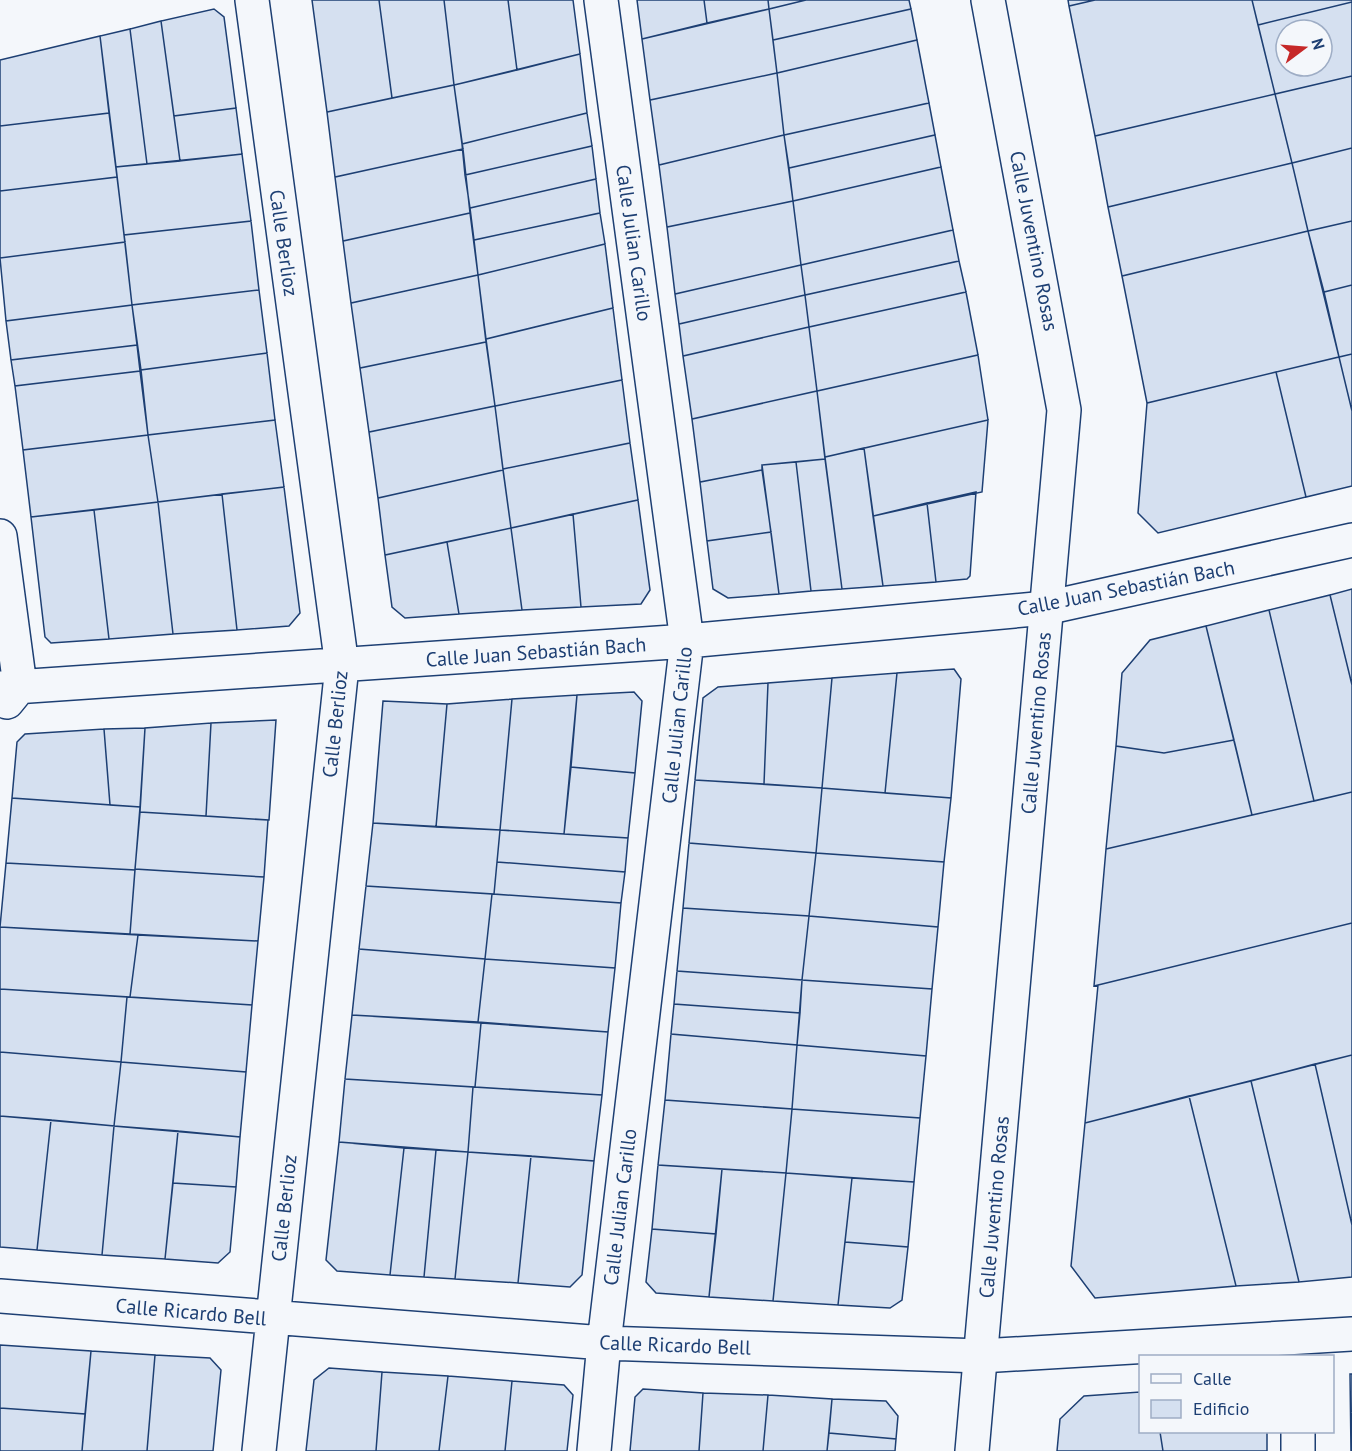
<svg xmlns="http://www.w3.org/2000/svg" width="1352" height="1451" viewBox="0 0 1352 1451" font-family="'PT Sans',sans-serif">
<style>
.building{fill:#d5e0f0;stroke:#1d3f73;stroke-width:1.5;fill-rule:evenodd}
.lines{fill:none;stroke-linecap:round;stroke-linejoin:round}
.minor-casing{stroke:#1d3f73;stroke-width:36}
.tertiary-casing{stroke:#1d3f73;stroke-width:36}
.minor{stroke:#f4f7fb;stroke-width:33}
.tertiary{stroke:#f4f7fb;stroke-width:33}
.labels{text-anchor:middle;stroke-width:4.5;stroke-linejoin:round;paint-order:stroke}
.street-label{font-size:20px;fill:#1d3f73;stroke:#f4f7fb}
</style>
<rect width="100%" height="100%" fill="#f4f7fb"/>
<path class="building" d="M 312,0 L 379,0 L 392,98 L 327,112 Z
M 379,0 L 444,0 L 454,85 L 392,98 Z
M 444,0 L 508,0 L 517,70 L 454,85 Z
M 508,0 L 573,0 L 580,54 L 517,70 Z
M 637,0 L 704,0 L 707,23 L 642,39 Z
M 704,0 L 768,0 L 769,9 L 707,23 Z
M 768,0 L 806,0 L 769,9 Z
M 806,0 L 909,0 L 911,9 L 773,40 L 769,9 Z
M 1068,0 L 1095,0 L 1069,6 Z
M 1095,0 L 1252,0 L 1275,94 L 1095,136 L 1069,6 Z
M 1252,0 L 1352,0 L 1352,2 L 1258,25 Z
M 1352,2 L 1352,76 L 1275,94 L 1258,25 ZM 1286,30 L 1322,30 L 1322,66 L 1286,66 Z
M 214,9 L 224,17 L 236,108 L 174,116 L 161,21 Z
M 769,9 L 777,73 L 650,100 L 642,39 Z
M 911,9 L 917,40 L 777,73 L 773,40 Z
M 161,21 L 180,161 L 147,164 L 130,29 Z
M 130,29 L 147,164 L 116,167 L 100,36 Z
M 100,36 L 109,113 L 0,126 L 0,60 Z
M 917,40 L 929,103 L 784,135 L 777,73 Z
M 580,54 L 587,113 L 462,144 L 454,85 Z
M 777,73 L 784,135 L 659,165 L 650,100 Z
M 1352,76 L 1352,148 L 1292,163 L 1275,94 Z
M 454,85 L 463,149 L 335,177 L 327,112 Z
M 1275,94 L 1292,163 L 1108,207 L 1095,136 Z
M 929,103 L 935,135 L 789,168 L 784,135 Z
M 236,108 L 242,154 L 180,161 L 174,116 Z
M 109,113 L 117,177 L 0,191 L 0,126 Z
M 587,113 L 592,146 L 465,175 L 462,144 Z
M 784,135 L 793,201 L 667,227 L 659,165 Z
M 935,135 L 941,167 L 793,201 L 789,168 Z
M 592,146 L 596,179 L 470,208 L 465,175 Z
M 1352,148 L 1352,221 L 1308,231 L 1292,163 Z
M 463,149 L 470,213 L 343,241 L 335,177 Z
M 242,154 L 251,221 L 124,235 L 116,167 Z
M 1292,163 L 1308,231 L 1122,276 L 1108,207 Z
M 941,167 L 953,230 L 801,265 L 793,201 Z
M 117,177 L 125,242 L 0,258 L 0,191 Z
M 596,179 L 600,213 L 474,240 L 470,208 Z
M 793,201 L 801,265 L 675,294 L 667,227 Z
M 470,213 L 478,275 L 351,303 L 343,241 Z
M 600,213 L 605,244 L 478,275 L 474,240 Z
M 251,221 L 259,290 L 132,305 L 124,235 Z
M 1352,221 L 1352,285 L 1324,292 L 1308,231 Z
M 953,230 L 959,261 L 805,295 L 801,265 Z
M 1308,231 L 1339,357 L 1147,403 L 1122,276 Z
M 125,242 L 132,305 L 6,321 L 0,258 Z
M 605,244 L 613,308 L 486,339 L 478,275 Z
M 959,261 L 966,292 L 809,327 L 805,295 Z
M 801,265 L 805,295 L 679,324 L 675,294 Z
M 478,275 L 486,342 L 360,368 L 351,303 Z
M 1352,285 L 1352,354 L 1339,357 L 1324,292 Z
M 259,290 L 267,353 L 141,370 L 132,305 Z
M 966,292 L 978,355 L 817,391 L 809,327 Z
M 805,295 L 809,327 L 683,356 L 679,324 Z
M 132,305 L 137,345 L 11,360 L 6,321 Z
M 613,308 L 622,380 L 495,406 L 486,339 Z
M 809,327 L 817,391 L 692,419 L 683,356 Z
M 486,342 L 495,406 L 369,432 L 360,368 Z
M 137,345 L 140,371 L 15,386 L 11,360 Z
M 267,353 L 275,420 L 148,435 L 141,370 Z
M 1352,354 L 1352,411 L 1339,357 Z
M 978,355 L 988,420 L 825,457 L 817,391 Z
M 1339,357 L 1352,411 L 1352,486 L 1306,497 L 1276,372 Z
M 140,371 L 148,435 L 23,450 L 15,386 Z
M 1276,372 L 1306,497 L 1158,533 L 1138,513 L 1147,403 Z
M 622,380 L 630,443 L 503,469 L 495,406 Z
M 817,391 L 825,459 L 762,465 L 762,470 L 700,482 L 692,419 Z
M 495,406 L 503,470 L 378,498 L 369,432 Z
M 275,420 L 284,487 L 158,502 L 148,435 Z
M 988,420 L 982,492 L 873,516 L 864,448 Z
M 148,435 L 158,502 L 31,517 L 23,450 Z
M 630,443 L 638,500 L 511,528 L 503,469 Z
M 864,448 L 883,586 L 842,589 L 825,457 Z
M 825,459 L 842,589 L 811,591 L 796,462 Z
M 796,462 L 811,591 L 779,594 L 762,465 Z
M 503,470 L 511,528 L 385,555 L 378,498 Z
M 762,470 L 771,532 L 707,541 L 700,482 Z
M 284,487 L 300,613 L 289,626 L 237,630 L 222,494 Z
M 976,492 L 970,576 L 967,579 L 936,582 L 927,503 Z
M 222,494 L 237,630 L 173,634 L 158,502 Z
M 638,500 L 650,590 L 641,604 L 581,607 L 573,514 Z
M 158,502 L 173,634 L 109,639 L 94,510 Z
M 927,503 L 936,582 L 883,586 L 873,516 Z
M 94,510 L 109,639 L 51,643 L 45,637 L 31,517 Z
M 573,514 L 581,607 L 522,610 L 511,528 Z
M 511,528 L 522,610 L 459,614 L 447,542 Z
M 771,532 L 779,594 L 728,598 L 713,589 L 707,541 Z
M 447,542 L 459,614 L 405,618 L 392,607 L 385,555 Z
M 1352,589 L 1352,685 L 1330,595 Z
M 1330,595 L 1352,685 L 1352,792 L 1314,801 L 1269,610 Z
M 1269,610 L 1314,801 L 1252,815 L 1206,626 Z
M 1206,626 L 1234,740 L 1164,753 L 1116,746 L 1122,673 L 1150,640 Z
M 954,669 L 961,679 L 951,798 L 885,793 L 897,673 Z
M 897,673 L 885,793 L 822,788 L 832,678 Z
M 832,678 L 822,788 L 764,784 L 768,683 Z
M 768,683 L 764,784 L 695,780 L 703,698 L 718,687 Z
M 634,692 L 642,701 L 635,773 L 571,767 L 577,695 Z
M 577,695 L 564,834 L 500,830 L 512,699 Z
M 512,699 L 500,830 L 436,827 L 447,704 Z
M 383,701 L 447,704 L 436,827 L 373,823 Z
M 276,720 L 269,820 L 206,816 L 211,723 Z
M 211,723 L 206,816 L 140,812 L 145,728 Z
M 145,728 L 140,807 L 110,805 L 104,729 Z
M 104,729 L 110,805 L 12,798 L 17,742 L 25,734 Z
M 1234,740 L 1252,815 L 1106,849 L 1116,746 L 1164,753 Z
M 571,767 L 635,773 L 628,838 L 564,834 Z
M 695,780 L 822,788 L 816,853 L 689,843 Z
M 822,788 L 951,798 L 944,862 L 816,853 Z
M 1352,792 L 1352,923 L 1094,986 L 1106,849 Z
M 12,798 L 140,807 L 135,870 L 6,863 Z
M 140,812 L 268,820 L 264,877 L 135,869 Z
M 373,823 L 500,830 L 494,894 L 366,886 Z
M 500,830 L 628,838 L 625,872 L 497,862 Z
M 689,843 L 816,853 L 809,916 L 683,908 Z
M 816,853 L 944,862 L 938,927 L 809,916 Z
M 497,862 L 625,872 L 621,903 L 494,894 Z
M 6,863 L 135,870 L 130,934 L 0,927 Z
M 135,869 L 264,877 L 258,941 L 130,934 Z
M 366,886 L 492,894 L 485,959 L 359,949 Z
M 492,894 L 621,903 L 615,968 L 485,959 Z
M 683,908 L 809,916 L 802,980 L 677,971 Z
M 809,916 L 938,927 L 932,989 L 802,980 Z
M 1352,923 L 1352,1055 L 1085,1123 L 1098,985 Z
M 0,927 L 138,935 L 130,997 L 0,989 Z
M 138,935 L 258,941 L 252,1005 L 130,997 Z
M 359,949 L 485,959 L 478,1022 L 352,1015 Z
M 485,959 L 615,968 L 608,1032 L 478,1022 Z
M 677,971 L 802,980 L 800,1013 L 674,1004 Z
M 802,980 L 932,989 L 926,1056 L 797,1045 Z
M 0,989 L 127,997 L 121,1062 L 0,1052 Z
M 127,997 L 252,1005 L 246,1072 L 121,1062 Z
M 674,1004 L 800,1013 L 797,1045 L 671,1034 Z
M 352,1015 L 481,1023 L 475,1087 L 345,1079 Z
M 481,1023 L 608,1032 L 602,1095 L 475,1087 Z
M 671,1034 L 797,1045 L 792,1109 L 665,1100 Z
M 797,1045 L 926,1056 L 920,1118 L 792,1109 Z
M 0,1052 L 121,1062 L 114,1126 L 0,1116 Z
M 1352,1055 L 1352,1225 L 1315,1064 Z
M 121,1062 L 246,1072 L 240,1137 L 114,1126 Z
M 1315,1064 L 1352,1225 L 1352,1277 L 1299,1282 L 1251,1081 Z
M 345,1079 L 473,1087 L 468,1152 L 339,1142 Z
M 1251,1081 L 1299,1282 L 1236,1286 L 1189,1096 Z
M 473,1087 L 602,1095 L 594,1161 L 468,1152 Z
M 1189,1096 L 1236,1286 L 1095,1298 L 1071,1266 L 1085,1123 Z
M 665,1100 L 792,1109 L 786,1173 L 658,1165 Z
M 792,1109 L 920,1118 L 914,1182 L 786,1173 Z
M 0,1116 L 51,1120 L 37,1250 L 0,1247 Z
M 51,1120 L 114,1126 L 102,1255 L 37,1250 Z
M 114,1126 L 178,1131 L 165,1259 L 102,1255 Z
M 178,1131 L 240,1137 L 236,1187 L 173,1183 Z
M 339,1142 L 404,1148 L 390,1275 L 337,1271 L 326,1260 Z
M 404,1148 L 436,1150 L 424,1277 L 390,1275 Z
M 436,1150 L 468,1152 L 455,1279 L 424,1277 Z
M 468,1152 L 531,1156 L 518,1283 L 455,1279 Z
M 531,1156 L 594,1161 L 582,1275 L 570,1287 L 518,1283 Z
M 658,1165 L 722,1169 L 716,1234 L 652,1229 Z
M 722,1169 L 786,1173 L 773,1301 L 709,1297 Z
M 786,1173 L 852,1178 L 838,1305 L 773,1301 Z
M 852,1178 L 914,1182 L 908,1247 L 845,1242 Z
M 173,1183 L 236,1187 L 230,1252 L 218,1263 L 165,1259 Z
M 652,1229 L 716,1234 L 709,1297 L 656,1293 L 646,1282 Z
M 845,1242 L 908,1247 L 902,1300 L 890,1308 L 838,1305 Z
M 0,1345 L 91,1351 L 85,1414 L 0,1408 Z
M 91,1351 L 155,1355 L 147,1451 L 82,1451 Z
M 155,1355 L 210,1358 L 221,1370 L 213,1451 L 147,1451 Z
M 329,1368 L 382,1372 L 376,1451 L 306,1451 L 314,1380 Z
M 382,1372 L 448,1376 L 439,1451 L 376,1451 Z
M 1350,1374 L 1352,1374 L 1352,1451 L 1351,1451 Z
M 448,1376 L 512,1381 L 505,1451 L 439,1451 Z
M 512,1381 L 564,1385 L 573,1395 L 567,1451 L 505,1451 Z
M 643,1389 L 703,1393 L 699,1451 L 630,1451 L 635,1397 Z
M 1140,1392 L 1140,1432 L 1160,1432 L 1163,1451 L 1057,1451 L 1060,1419 L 1084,1396 Z
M 703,1393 L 768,1395 L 763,1451 L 699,1451 Z
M 768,1395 L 832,1399 L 827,1451 L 763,1451 Z
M 832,1399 L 886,1401 L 898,1416 L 896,1439 L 829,1433 Z
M 0,1408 L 85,1414 L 82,1451 L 0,1451 Z
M 1160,1432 L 1267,1432 L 1267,1451 L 1163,1451 Z
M 829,1433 L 896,1439 L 895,1451 L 827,1451 Z"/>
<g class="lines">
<g class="minor-casing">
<path id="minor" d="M 252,0 L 342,666 L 259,1451
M 0,536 L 20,686 L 7,702
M 0,688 L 687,641 L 1046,608 L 1352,540
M 0,1296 L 604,1343 L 981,1356 L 1352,1334
M 1298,1432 L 1298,1451
M 594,1451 L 604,1343 L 687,641 L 601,0"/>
</g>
<g class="tertiary-casing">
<path id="tertiary" d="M 972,1451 L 1064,410 L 988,0"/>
</g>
<use href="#minor" class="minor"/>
<use href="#tertiary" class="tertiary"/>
</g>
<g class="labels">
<g class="street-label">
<text transform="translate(1034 241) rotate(79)" y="7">Calle Juventino Rosas</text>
<text transform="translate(284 243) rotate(82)" y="7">Calle Berlioz</text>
<text transform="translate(634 243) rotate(82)" y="7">Calle Julian Carillo</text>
<text transform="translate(1126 588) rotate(-11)" y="7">Calle Juan Sebastián Bach</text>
<text transform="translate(536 652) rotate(-4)" y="7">Calle Juan Sebastián Bach</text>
<text transform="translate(1036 723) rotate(-85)" y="7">Calle Juventino Rosas</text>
<text transform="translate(335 724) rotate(-84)" y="7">Calle Berlioz</text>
<text transform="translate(677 725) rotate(-84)" y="7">Calle Julian Carillo</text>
<text transform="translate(620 1207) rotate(-83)" y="7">Calle Julian Carillo</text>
<text transform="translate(994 1207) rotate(-85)" y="7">Calle Juventino Rosas</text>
<text transform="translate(284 1208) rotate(-84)" y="7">Calle Berlioz</text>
<text transform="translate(191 1312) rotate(5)" y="7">Calle Ricardo Bell</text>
<text transform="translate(675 1345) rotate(2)" y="7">Calle Ricardo Bell</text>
</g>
</g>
<rect x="1139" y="1355" width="195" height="78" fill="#f4f7fb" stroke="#9eadc5" stroke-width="1.5"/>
<rect x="1151" y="1374" width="30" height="9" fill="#f4f7fb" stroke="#9eadc5" stroke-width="1.5"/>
<text x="1193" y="1385" font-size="18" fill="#1d3f73">Calle</text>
<rect x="1151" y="1400" width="30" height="18" fill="#d5e0f0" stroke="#9eadc5" stroke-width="1.5"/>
<text x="1193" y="1415" font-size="18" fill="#1d3f73">Edificio</text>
<g transform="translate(1304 48) rotate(74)"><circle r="28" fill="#f4f7fb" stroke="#9eadc5" stroke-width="1.5"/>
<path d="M0-4.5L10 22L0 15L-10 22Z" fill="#c62828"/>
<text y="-9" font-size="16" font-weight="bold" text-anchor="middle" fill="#1d3f73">N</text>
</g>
</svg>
